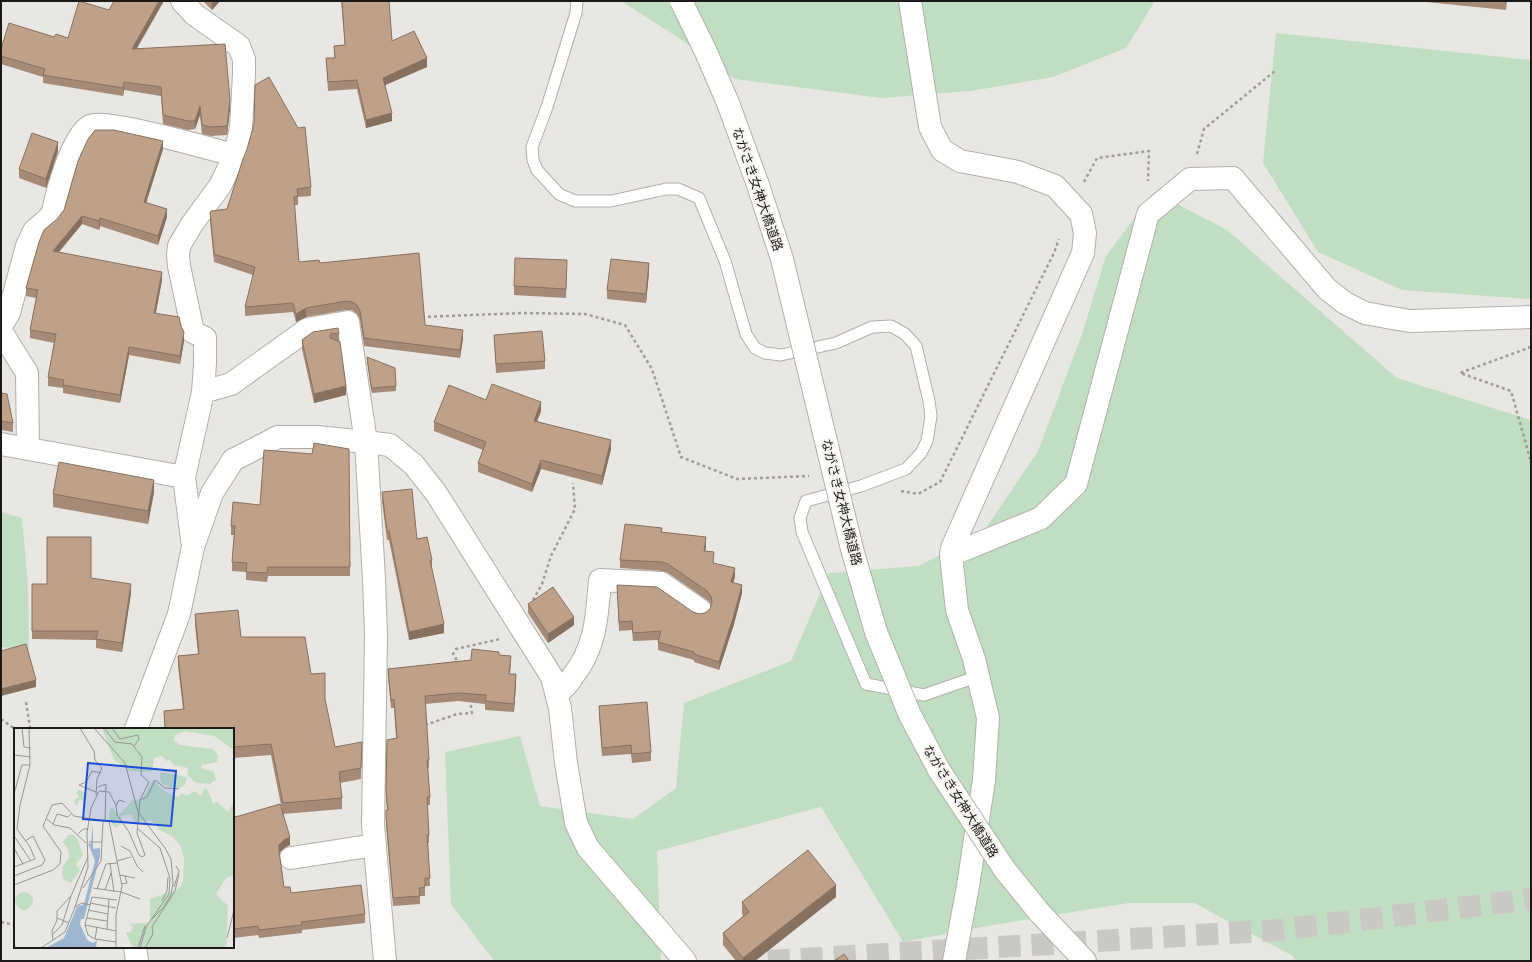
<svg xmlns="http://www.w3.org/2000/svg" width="1532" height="962" viewBox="0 0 1532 962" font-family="'PT Serif','Noto Sans JP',serif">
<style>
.green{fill:#c2dec2}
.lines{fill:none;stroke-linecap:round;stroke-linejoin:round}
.secondary-tunnel{stroke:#cac8c5;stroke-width:22;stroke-dasharray:22 11;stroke-linecap:butt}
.lane-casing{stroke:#b2afab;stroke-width:13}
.street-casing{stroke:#b2afab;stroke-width:24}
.secondary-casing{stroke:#b2afab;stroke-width:24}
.primary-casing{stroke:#b2afab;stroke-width:24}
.path{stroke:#9e9c99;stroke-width:2.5;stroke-dasharray:3 3;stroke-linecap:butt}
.lane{stroke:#fff;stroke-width:11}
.street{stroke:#fff;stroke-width:22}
.secondary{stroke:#fff;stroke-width:22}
.primary{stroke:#fff;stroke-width:22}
.primary-bridge-casing{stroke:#b2afab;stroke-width:24;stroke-linecap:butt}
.primary-bridge{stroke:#fff;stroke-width:22}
.wall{fill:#a48a77}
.shaded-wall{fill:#867161}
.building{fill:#bfa18a;stroke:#867161}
.labels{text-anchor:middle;stroke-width:4;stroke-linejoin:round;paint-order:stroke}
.street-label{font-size:13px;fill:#1b1a19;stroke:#f7f4f0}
.inset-road{fill:none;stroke:#979592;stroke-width:1}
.view{fill:#1d4ed8;fill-opacity:0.15;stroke:#1d4ed8;stroke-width:2}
.inset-edge{fill:none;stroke:#1b1a19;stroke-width:2}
</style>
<rect width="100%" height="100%" fill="#e9e7e3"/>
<path class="green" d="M 621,1 L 1155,1 L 1126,48 L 1053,77 L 971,91 L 881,98 L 735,79 L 679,38 Z
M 1276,33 L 1531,60 L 1531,299 L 1402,290 L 1318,252 L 1263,163 Z
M 1154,192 L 1227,230 L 1397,378 L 1531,420 L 1531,961 L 1296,961 L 1293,956 L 1194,903 L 1129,903 L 993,925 L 903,942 L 821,807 L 657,851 L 661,961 L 494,961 L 451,904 L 445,752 L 520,736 L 540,806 L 633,819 L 676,788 L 684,703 L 791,661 L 829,573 L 919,566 L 984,531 L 1038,451 L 1082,334 L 1106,256 Z
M 1,512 L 22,518 L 28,585 L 29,650 L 1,647 Z"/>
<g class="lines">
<path class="secondary-tunnel" d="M 768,961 L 1279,930 L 1531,899"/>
<g class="lane-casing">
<path id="lane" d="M 577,1 L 576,13 L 547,107 L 532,147 L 533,160 L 537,170 L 559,194 L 575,201 L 611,201 L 666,189 L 678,189 L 699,198 L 725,261 L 746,334 L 755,348 L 765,353 L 781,355 L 836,343 L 872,327 L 891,326 L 905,334 L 916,346 L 929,401 L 931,416 L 927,441 L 921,453 L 906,469 L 861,486 L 806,501 L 800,518 L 802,532 L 866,684 L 924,695 L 979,676"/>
</g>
<g class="street-casing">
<path id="street" d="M 182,1 L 195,15 L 239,46 L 244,59 L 244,74 L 241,128 L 235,155 L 220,186 L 192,224 L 179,246 L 178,255 L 179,266 L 193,332 L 205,338 L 205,363 L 203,392 L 184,477 L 193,547
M 1,326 L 9,313 L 27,246 L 34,231 L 49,218 L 53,212 C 57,192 72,136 90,126 C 105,118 213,150 235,155
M 1,331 L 27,373 L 28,449
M 203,392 L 231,384 L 308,329 L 348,322 L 366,442 L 374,579 L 376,636 L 373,825 L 385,961
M 1,444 L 184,477
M 951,555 L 1041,518 L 1076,484 L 1148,214 L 1190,179 L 1233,178 L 1327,289 L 1345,303 L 1365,313 L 1392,318 L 1410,321 L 1531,317
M 556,693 C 564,689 568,684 573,676 C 596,647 597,616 600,580 L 661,583 L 700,610
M 291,858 L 375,845"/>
</g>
<g class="secondary-casing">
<path id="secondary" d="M 910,1 L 930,127 L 942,150 L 960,161 L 1018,172 L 1055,186 L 1081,214 L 1085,233 L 1083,253 L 952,548 L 951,555 L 957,610 L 974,659 L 988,718 L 984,780 L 968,886 L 954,961
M 136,729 L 179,614 L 193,547 L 212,493 L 233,460 L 278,437 L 317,437 L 366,442 L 390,445 L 414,465 L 436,493 L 552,677 L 560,708 L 566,763 L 576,823 L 588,848 L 685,961
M 135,947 L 137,961"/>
</g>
<g class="primary-casing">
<path id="primary" d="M 1039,912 L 1085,961"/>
</g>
<path class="path" d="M 1197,154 L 1204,129 L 1275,71
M 1084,182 L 1097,158 L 1149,151 L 1148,181
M 422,317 L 523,313 L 585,314 L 625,325 L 652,369 L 681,457 L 737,479 L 809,476
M 1531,347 L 1460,373 L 1511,391 L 1531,462
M 901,491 L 918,494 L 940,482 L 1054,253 L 1059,239
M 533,600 L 542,584 L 551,556 L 575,509 L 573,483
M 460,665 L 453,654 L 456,649 L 500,639
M 26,702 L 30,727 L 32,729
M 1,719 L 15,729
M 425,725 L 457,714 L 472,713 L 470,700
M 1,922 L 15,925"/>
<use href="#lane" class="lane"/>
<use href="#street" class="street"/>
<use href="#secondary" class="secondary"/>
<use href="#primary" class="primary"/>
<g class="primary-bridge-casing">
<path id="primary-bridge" d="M 681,1 L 706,52 L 728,103 L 758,185 L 782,259 L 852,549 L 876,632 L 910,715 L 939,770 L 1005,870 L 1039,912"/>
</g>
<use href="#primary-bridge" class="primary-bridge"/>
</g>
<path class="wall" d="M 203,1 L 220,1 L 212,10 Z
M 341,1 L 389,1 L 392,41 L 427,67 L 385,85 L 392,121 L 366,128 L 357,89 L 328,91 L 326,58 L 334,58 L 334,46 L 345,45 Z
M 1416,1 L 1507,1 L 1506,10 Z
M 54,37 L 68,38 L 137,48 L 230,109 L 227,135 L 211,136 L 202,134 L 200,115 L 195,129 L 188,130 L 163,124 L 161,96 L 124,90 L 123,96 L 43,83 L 43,77 L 1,64 L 1,49 Z
M 163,149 L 146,202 L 167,217 L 158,245 L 100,226 L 99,230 L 82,224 L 59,252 L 162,280 L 156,313 L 184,341 L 180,364 L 129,355 L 120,403 L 63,393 L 63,388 L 48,386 L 48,377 L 54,343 L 30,338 L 30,330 L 36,298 L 26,296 L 26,288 L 39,242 Z
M 58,151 L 46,188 L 19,178 L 19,169 Z
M 243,159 L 311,187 L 311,196 L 298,197 L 298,205 L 294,205 L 299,262 L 320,263 L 425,325 L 463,338 L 460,358 L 364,346 L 360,320 L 357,314 L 352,310 L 346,310 L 306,317 L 296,322 L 293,312 L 245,316 L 245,307 L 253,275 L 214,262 L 210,221 L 210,212 L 227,209 Z
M 567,269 L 566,298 L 514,295 L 514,286 Z
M 649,272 L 646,303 L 607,299 L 607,290 Z
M 313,332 L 339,334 L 339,341 L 346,395 L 314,403 L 302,349 L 302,340 Z
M 494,335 L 545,361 L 545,369 L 496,373 Z
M 367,357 L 396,386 L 396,391 L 372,393 L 371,390 L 367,361 Z
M 1,393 L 13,423 L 13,432 L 1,430 Z
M 486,400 L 541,411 L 537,421 L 611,449 L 602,485 L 541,469 L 532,492 L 478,472 L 478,463 L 483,450 L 434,431 L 434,422 Z
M 349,449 L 350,576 L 268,576 L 267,582 L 246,580 L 246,572 L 232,571 L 232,562 L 234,535 L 231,535 L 231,526 L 260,505 L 312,454 Z
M 154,492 L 148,524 L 53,507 L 53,494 Z
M 382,492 L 417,539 L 432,560 L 432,568 L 444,633 L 409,640 L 389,540 L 387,540 L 382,501 Z
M 662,532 L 706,546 L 705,551 L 714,563 L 735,577 L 733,582 L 742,593 L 734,624 L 719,670 L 694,662 L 694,660 L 658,650 L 658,640 L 633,641 L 632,630 L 619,631 L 617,585 L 699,614 L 705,613 L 710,609 L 711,604 L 707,600 L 668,573 L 662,571 L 620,568 L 620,560 Z
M 91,578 L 131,593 L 122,652 L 96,648 L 96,640 L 32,639 L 32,584 L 47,584 Z
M 528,604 L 574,625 L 548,643 L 528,613 Z
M 195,614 L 241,637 L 311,674 L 325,699 L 335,747 L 362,742 L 361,779 L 340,783 L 342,798 L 342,809 L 283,814 L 290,845 L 284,848 L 279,853 L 284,887 L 291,893 L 365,914 L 365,923 L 302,930 L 302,933 L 259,938 L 258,935 L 233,938 L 233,817 L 282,810 L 271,755 L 233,758 L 233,729 L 165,729 L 164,711 L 183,709 L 178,666 L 178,656 L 198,654 L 195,625 Z
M 499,655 L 511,664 L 510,674 L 516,683 L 514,712 L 485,710 L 485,704 L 458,701 L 425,704 L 429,760 L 429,768 L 428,769 L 430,797 L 430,805 L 427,805 L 429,835 L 429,843 L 428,843 L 430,886 L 425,886 L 425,896 L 420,896 L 420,904 L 393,906 L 386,825 L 386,816 L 387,810 L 386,800 L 387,740 L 396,738 L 394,708 L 391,708 L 388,677 L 388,669 L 471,660 Z
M 599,706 L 651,752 L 651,761 L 632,763 L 631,754 L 602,756 L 599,715 Z
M 836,897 L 755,961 L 736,961 L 723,945 L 723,933 L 743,916 L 742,914 L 742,902 Z"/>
<path class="shaded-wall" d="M 159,1 L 164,1 L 132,57 L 132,49 Z
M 212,1 L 220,1 L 212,10 Z
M 427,58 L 427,67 L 383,86 L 383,78 Z
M 124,82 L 124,90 L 123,96 L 123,88 Z
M 230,100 L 230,109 L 227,135 L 227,126 Z
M 200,106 L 200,115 L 195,129 L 195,121 Z
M 392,113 L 392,121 L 366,128 L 366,120 Z
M 163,141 L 163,149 L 144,210 L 144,202 Z
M 58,142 L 58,151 L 46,188 L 46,179 Z
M 167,209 L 167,217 L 158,245 L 158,236 Z
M 82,216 L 82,224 L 53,259 L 53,251 Z
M 100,218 L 100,226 L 99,230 L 99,221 Z
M 649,263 L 649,272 L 646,303 L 646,294 Z
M 162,272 L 162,280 L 154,321 L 154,313 Z
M 306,308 L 306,317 L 296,322 L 296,314 Z
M 463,330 L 463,338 L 460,358 L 460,350 Z
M 184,332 L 184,341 L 180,364 L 180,356 Z
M 129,347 L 129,355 L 120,403 L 120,395 Z
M 346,386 L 346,395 L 314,403 L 314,394 Z
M 541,402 L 541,411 L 534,429 L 534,421 Z
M 611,440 L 611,449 L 602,485 L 602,476 Z
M 541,460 L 541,469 L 532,492 L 532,484 Z
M 154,480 L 154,492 L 148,524 L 148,511 Z
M 706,537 L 706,546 L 704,560 L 704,551 Z
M 735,568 L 735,577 L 731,590 L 731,582 Z
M 131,584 L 131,593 L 122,652 L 122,643 Z
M 742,585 L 742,593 L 734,624 L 719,670 L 719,662 Z
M 574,617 L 574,625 L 548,643 L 548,634 Z
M 444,624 L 444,633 L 409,640 L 409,632 Z
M 516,674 L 516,683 L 514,712 L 514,704 Z
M 36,680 L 36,687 L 1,696 L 1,689 Z
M 290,837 L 290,845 L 284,848 L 279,853 L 279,860 L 279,845 L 284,840 Z
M 836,885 L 836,897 L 755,961 L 743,961 L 743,958 Z"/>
<path class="building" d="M 79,1 L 109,10 L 114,1 L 159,1 L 132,49 L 225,44 L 230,100 L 227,126 L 211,127 L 202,125 L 200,106 L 195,121 L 188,121 L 163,115 L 161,87 L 124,82 L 123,88 L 43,75 L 45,69 L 1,56 L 1,49 L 9,23 L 54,37 L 56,34 L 68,38 Z
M 342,1 L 389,1 L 392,41 L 414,31 L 427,58 L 383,78 L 392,113 L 366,120 L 357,80 L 328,82 L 326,58 L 335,58 L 334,46 L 345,45 Z
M 269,77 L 298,128 L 305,127 L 311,187 L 297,189 L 298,196 L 294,197 L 299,262 L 319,260 L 320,263 L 419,253 L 425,325 L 463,330 L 460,350 L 364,338 L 360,311 L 357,305 L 352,302 L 346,301 L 306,308 L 296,314 L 293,303 L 245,307 L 255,267 L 214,254 L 210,212 L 211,211 L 227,209 L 243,159 L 247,149 L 254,124 L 255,85 Z
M 95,130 L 114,130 L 163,141 L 144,202 L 167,209 L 158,236 L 100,218 L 99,221 L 82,216 L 53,251 L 162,272 L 154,313 L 179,317 L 181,326 L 184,332 L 180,356 L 129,347 L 120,395 L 63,385 L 64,380 L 48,377 L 56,334 L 30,330 L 38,290 L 26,288 L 39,242 L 44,230 L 57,219 L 64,210 L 78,161 L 88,139 Z
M 32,133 L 58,142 L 46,179 L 19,169 Z
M 515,258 L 567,260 L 566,289 L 514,286 Z
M 611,259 L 649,263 L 646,294 L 607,290 Z
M 338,328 L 339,334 L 331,333 L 330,338 L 340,342 L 346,386 L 314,394 L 302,340 L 313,332 Z
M 542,331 L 545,361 L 496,364 L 494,335 Z
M 367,357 L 395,368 L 396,386 L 372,388 L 371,385 Z
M 492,384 L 541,402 L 534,421 L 611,440 L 602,476 L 541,460 L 532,484 L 478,463 L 486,442 L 434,422 L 449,385 L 486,400 Z
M 1,393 L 7,394 L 13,423 L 1,421 Z
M 314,443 L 349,449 L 350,567 L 268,567 L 267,573 L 246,572 L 247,563 L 232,562 L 235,526 L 231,526 L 233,502 L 260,505 L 264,450 L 312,454 Z
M 59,462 L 154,480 L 148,511 L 53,494 Z
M 412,489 L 417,539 L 427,537 L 432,560 L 430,560 L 444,624 L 409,632 L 389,531 L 387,531 L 382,492 Z
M 625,524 L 662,528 L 661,532 L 706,537 L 704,551 L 714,552 L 713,563 L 735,568 L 731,582 L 742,585 L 734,615 L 719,662 L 694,654 L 694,652 L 658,642 L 661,631 L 633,633 L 632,621 L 619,622 L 617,585 L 657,587 L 693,612 L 699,614 L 705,613 L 710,609 L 712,602 L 711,596 L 707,591 L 668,564 L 662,562 L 620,560 Z
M 47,537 L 91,537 L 91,578 L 131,584 L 122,643 L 96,639 L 98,631 L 32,631 L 32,584 L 47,584 Z
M 553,587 L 574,617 L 548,634 L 528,604 Z
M 238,610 L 241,637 L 305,637 L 311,674 L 325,673 L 325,699 L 335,747 L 362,742 L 361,768 L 339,772 L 342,798 L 283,803 L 271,744 L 233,747 L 233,729 L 165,729 L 164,711 L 184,709 L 178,656 L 199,654 L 195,614 Z
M 26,644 L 36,680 L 1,689 L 1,651 Z
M 472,649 L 499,652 L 499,655 L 511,656 L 509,674 L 516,674 L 514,704 L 485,701 L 486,695 L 458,693 L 425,696 L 429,760 L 427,760 L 430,797 L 427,797 L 429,835 L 427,835 L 430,878 L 425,878 L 425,887 L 419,888 L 420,896 L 393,898 L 386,816 L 386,810 L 388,810 L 386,791 L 387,740 L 397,738 L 394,699 L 391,700 L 388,669 L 471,660 Z
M 647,702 L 651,752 L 632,754 L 631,745 L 602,748 L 599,706 Z
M 280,804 L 290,837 L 284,840 L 279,845 L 279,851 L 284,887 L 290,887 L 291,893 L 361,885 L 365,914 L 301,922 L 302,925 L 259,930 L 258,926 L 233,929 L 233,817 L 239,816 Z
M 808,850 L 836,885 L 743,958 L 723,933 L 749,912 L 742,902 Z
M 844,954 L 849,961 L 834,961 Z"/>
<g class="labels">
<g class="street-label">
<text transform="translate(758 189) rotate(71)" y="5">ながさき女神大橋道路</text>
<text transform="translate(842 502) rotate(76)" y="5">ながさき女神大橋道路</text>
<text transform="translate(961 801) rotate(58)" y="5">ながさき女神大橋道路</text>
</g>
</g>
<g transform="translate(14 728)">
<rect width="220" height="220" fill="#e9e7e3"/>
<path d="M 88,0 L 220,0 L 220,22 L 200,8 L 171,3 L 161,7 L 160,12 L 166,17 L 199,21 L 204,27 L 203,34 L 188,37 L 187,40 L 200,44 L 202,52 L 196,56 L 182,55 L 173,47 L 174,40 L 160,37 L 155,32 L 152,33 L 148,28 L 140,30 L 138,44 L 116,43 L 100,32 ZM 147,44 L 173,49 L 171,57 L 164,61 L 148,56 L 146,51 ZM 139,52 L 152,64 L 164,69 L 168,65 L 173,68 L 180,63 L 187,68 L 190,61 L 193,61 L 199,75 L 203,74 L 214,84 L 220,74 L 220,147 L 212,150 L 202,166 L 214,178 L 212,220 L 119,220 L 113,208 L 112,204 L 116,204 L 119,199 L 115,196 L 136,194 L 136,171 L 162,162 L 167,158 L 169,152 L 170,130 L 166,117 L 159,109 L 146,102 L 138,93 L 121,94 L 117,86 L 108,88 L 107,96 L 101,100 L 95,90 L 96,81 L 100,80 L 101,84 L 106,86 L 119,72 L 128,71 ZM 65,62 L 72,65 L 72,73 L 66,72 L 62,78 L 60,72 L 65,69 L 62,64 ZM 54,107 L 60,107 L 64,112 L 69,127 L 62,136 L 66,142 L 57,155 L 50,152 L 48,146 L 49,138 L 55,130 L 54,121 L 49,114 ZM1 173a9 9 0 1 1 18 0a9 9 0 1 1-18 0Z" fill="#c2dec2"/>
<path d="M 79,95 L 79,121 L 86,120 L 86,128 L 70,191 L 67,191 L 66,196 L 73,212 L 79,215 L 83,212 L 82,220 L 32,220 L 50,210 L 63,179 L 70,176 L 81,133 L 74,115 L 77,116 Z" fill="#9db6d1"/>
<path class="inset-road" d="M 8,0 L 10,19 L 17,20M 66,0 L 80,23 L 81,32 L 88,40 L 83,51 L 82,67M 80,0 L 111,35 L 124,84 L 151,120 L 157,131 L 159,155 L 157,167 L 149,180 L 138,191M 98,0 L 106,11 L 124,7 L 125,11 L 120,18M 0,6 L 0,36M 0,27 L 17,29M 65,57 L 72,54 L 78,43 L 87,45M 65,57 L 82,64M 84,59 L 92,56 L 91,93M 0,66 L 8,37 L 16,37M 126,72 L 133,69 L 141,52 L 151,60 L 165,61M 102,78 L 105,72 L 111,74M 33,91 L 40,97 L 56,100 L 72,115M 77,91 L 101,94M 95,93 L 108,158 L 102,187 L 102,220M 39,96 L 43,86 L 54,89 L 57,86M 123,100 L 146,120 L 156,150 L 155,166 L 132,199 L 126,220M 64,106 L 69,101 L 74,101M 0,108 L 17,133M 75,114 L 88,114M 107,118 L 116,123 L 123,138 L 129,144M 0,120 L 9,136M 103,133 L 117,129M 96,136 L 100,164M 0,139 L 21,131 L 16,119 L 3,101 L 6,77 L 16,37 L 15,0M 106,147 L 121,150M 0,148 L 28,137 L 31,132 L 19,108 L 11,113M 108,156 L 113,155 L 111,148M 0,157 L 39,142 L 46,136 L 47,124 L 29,98 L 38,77 L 48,75 L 60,88 L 77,91M 160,159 L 165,143 L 162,138M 69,160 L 87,133 L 89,93M 79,160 L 107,164 L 126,171M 83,161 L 92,136 L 103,135M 91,162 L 97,145M 148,173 L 153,163 L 154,149M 76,175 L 102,180M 61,179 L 68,175 L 76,177M 74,182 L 94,186M 43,190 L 55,195M 73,190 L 93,193M 71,197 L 74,207 L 81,211M 83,199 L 81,211 L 102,214M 93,201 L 95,171M 102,203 L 71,197 L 78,169 L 103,172M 38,207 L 48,197 L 57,168M 0,208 L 1,220M 213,210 L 220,182M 39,212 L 38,203 L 43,192 L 43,183 L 57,168 L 74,129M 27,220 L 51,204 L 61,179 L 74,139 L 73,105 L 77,80 L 85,63 L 95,64 L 102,77 L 103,87 L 115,104 L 125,127 L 128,129 L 131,127 L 123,105 L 126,72 L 135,54 L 127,47 L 128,29 L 118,16 L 101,14 L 90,0M 124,220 L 131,198M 131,220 L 139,206 L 138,199 L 161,163 L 165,146"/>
<path class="view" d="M 74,35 L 162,43 L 157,98 L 69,91 Z"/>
<rect width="220" height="220" class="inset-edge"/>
</g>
<rect width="1532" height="962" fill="none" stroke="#1b1a19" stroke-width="4"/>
</svg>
